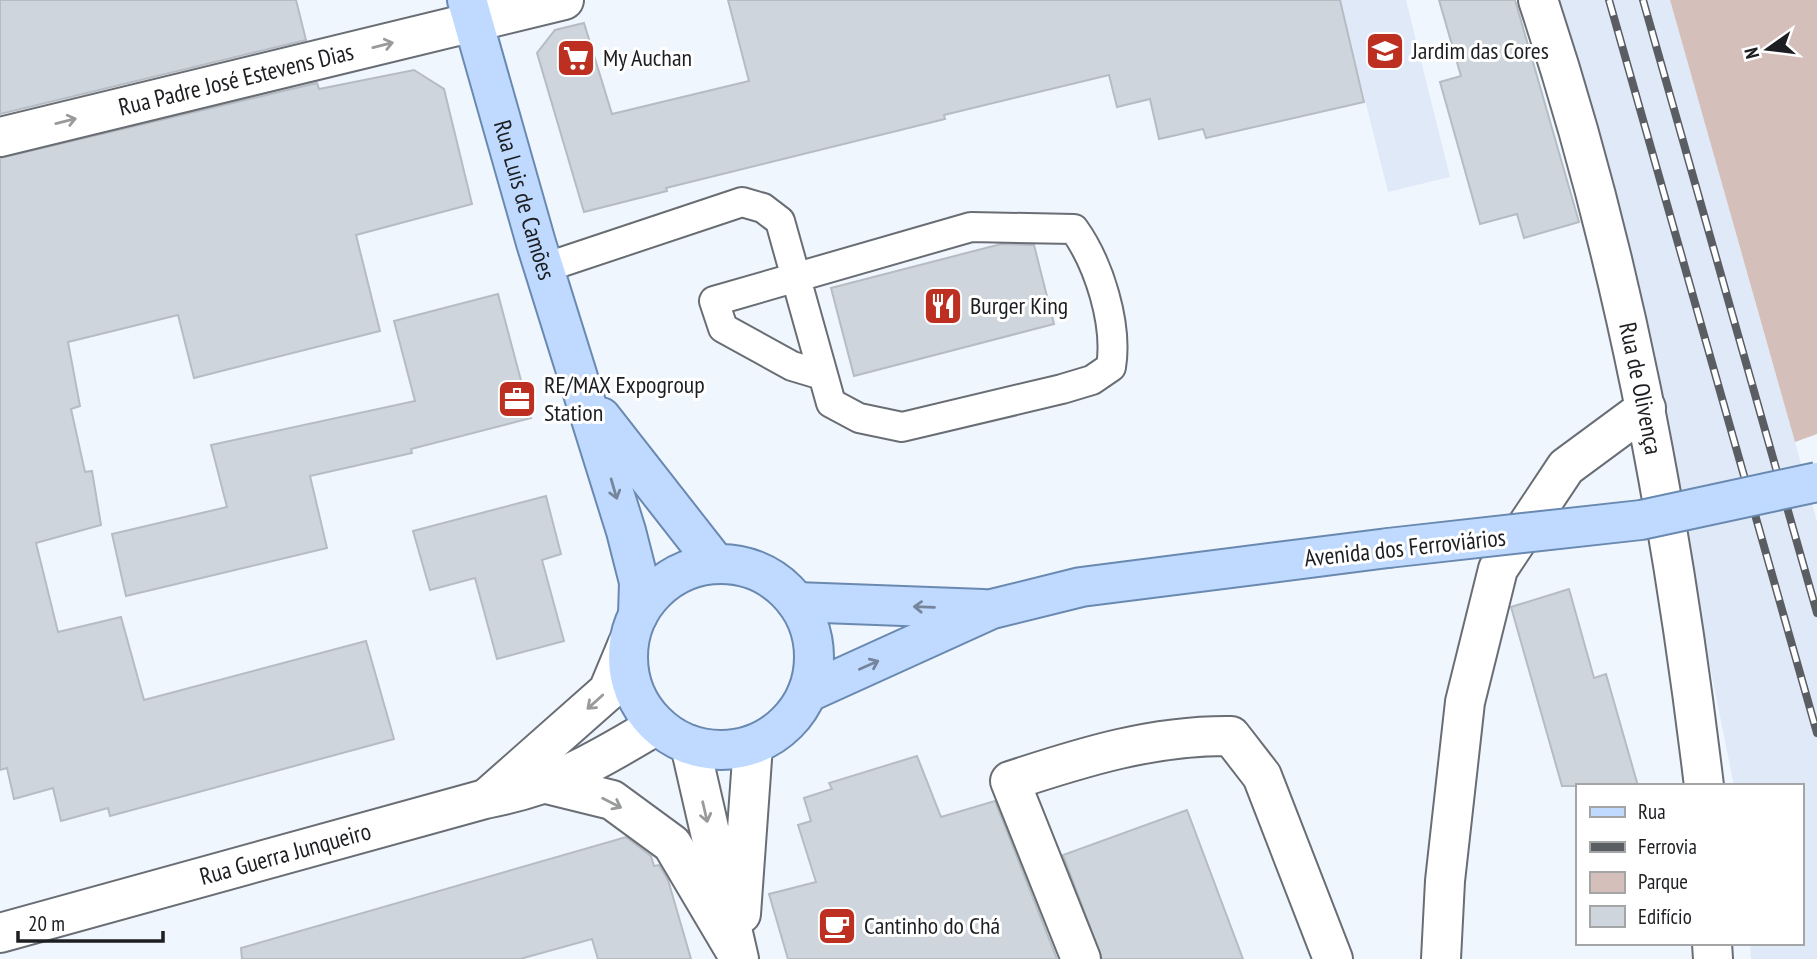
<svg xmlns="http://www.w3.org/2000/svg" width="1817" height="959" viewBox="0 0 1817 959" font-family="'PT Sans Narrow',sans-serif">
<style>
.built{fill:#dfe9f7}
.green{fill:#d4bfba}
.building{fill:#cfd5dc;stroke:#b6bcc3;stroke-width:2}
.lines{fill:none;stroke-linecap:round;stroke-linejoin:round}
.service-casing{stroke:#696d74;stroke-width:32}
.minor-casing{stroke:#696d74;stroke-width:42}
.secondary-casing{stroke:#696d74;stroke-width:42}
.primary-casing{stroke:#6a89b0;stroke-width:42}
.service{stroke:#fff;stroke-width:28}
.minor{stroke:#fff;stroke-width:38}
.secondary{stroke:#fff;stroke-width:38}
.primary{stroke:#bfdafe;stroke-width:38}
.rail-casing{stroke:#5a5d62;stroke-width:8}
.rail{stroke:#fff;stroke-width:5;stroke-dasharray:16;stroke-linecap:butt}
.primary-bridge-casing{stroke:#6a89b0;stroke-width:42;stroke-linecap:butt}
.primary-bridge{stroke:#bfdafe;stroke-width:38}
.oneway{stroke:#999a9b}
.oneway2{stroke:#76859b}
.labels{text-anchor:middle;stroke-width:6;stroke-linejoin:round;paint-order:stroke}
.poi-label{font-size:24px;fill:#1c1e21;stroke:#fff;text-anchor:start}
.street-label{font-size:24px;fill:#1c1e21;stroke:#fff}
</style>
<rect width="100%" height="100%" fill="#f0f6fd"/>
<path class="built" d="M 1340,0 L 1406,0 L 1450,177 L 1388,192 Z
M 1551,0 L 1670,0 L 1795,442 L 1817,522 L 1817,959 L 1751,959 L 1750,943 L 1801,943 L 1801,786 L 1734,786 L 1650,368 Z"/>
<path class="green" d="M 1670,0 L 1817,0 L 1817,434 L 1795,442 Z"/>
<path class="building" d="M 0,0 L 296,0 L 306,40 L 0,114 Z
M 728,0 L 1340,0 L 1364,102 L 1206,138 L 1203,129 L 1159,139 L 1150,99 L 1117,107 L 1109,75 L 944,115 L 945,119 L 666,188 L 667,191 L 584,212 L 537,53 L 555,30 L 584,23 L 612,114 L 749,81 Z
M 1439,0 L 1515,0 L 1579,222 L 1524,238 L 1517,214 L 1480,224 L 1440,82 L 1461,76 Z
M 414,70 L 444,89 L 472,204 L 356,235 L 380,331 L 194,378 L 178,315 L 68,342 L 80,406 L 71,409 L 85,472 L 92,471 L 101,525 L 36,543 L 58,632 L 121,617 L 144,700 L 366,641 L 394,739 L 110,816 L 108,808 L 61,821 L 53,788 L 14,799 L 7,768 L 0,770 L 0,158 L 317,83 L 319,89 Z
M 1001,244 L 1034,245 L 1054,324 L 854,376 L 831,288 Z
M 498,294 L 531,418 L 411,449 L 412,453 L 310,476 L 327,548 L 126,596 L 112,534 L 227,507 L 211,445 L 415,401 L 394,321 Z
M 546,496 L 561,554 L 542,560 L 564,641 L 497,659 L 475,578 L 430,590 L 413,531 Z
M 1569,589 L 1594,678 L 1606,674 L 1638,786 L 1562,786 L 1511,607 Z
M 917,756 L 941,817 L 995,801 L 1057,959 L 788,959 L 769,894 L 816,882 L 798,825 L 811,821 L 804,798 L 832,789 L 829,783 Z
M 1187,810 L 1243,959 L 1102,959 L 1063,855 Z
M 626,837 L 651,856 L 654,866 L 659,865 L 668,880 L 691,959 L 598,959 L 592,939 L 520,959 L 242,959 L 241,948 Z"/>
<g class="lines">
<g class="service-casing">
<path id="service" d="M 544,268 L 742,202 L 763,208 L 780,221 L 831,403 L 859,418 L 902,427 L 1062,389 L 1092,380 L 1111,367 C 1118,324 1099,264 1074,229 L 971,227 L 714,301 L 723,328 L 792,366 L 822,375"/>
</g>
<g class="minor-casing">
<g id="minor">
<path id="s1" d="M 1538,0 C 1623,255 1672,519 1704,786"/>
<path id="s2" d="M 0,137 L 564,0"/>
<path d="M 547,784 L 612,800 L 672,844 L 733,947"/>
<path d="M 487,798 L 608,691 L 628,643"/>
<path id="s3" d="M 0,933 L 485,799 C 558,785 595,762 657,725"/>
<path d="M 1712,943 L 1713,959"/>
<path d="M 1081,959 L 1010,781 C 1083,757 1153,735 1231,736 L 1262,776 L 1333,959"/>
<path d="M 1441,959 L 1445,881 L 1465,702 L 1498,569 L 1566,467 L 1646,408"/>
</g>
</g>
<g class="secondary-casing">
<path id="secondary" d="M 690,745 L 739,959
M 741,914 L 753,745"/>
</g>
<g class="primary-casing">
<g id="primary">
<path id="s4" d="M 467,0 L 536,243 L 626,531 L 639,582 L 638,615"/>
<path d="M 601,417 L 716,564"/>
<circle cx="721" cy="657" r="93"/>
<path d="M 796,602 L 983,609"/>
<path d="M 807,693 L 992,609 L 1081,587 L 1388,548"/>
</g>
</g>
<use href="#service" class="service"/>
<use href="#minor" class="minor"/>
<use href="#secondary" class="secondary"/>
<use href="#primary" class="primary"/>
<g class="rail-casing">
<path id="rail" d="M 1609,0 L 1817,733
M 1643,0 L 1817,613"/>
</g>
<use href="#rail" class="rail"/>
<g class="primary-bridge-casing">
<path id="primary-bridge" d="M 1388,548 L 1641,520 L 1817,482"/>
</g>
<use href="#primary-bridge" class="primary-bridge"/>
</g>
<defs><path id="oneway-shaft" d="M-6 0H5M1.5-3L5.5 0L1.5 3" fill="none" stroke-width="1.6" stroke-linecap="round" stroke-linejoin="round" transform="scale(1.75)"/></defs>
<g class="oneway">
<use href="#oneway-shaft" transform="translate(383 45) rotate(-14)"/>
<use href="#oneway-shaft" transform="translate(66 121) rotate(-14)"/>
<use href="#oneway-shaft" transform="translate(595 702) rotate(138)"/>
<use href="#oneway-shaft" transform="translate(612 803) rotate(27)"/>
<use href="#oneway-shaft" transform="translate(705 812) rotate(77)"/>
</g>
<g class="oneway2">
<use href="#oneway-shaft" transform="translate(614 489) rotate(74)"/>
<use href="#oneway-shaft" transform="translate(924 607) rotate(-178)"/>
<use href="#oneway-shaft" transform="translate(869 665) rotate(-24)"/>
</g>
<defs>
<g id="school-square" transform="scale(2.0125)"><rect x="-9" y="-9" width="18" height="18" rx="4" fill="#bd3021" stroke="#fff"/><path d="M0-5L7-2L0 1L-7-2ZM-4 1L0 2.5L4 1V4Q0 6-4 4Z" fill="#fff"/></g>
<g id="supermarket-square" transform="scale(2.0125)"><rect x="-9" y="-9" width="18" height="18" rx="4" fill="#bd3021" stroke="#fff"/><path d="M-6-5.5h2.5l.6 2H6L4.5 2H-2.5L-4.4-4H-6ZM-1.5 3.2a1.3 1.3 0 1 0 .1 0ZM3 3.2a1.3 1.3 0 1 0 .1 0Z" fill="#fff"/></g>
<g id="restaurant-square" transform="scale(2.0125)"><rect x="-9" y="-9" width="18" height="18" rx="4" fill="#bd3021" stroke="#fff"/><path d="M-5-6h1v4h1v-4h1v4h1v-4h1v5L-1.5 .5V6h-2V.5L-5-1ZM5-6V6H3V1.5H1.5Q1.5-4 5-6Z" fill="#fff"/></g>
<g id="office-square" transform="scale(2.0125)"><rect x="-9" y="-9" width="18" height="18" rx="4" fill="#bd3021" stroke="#fff"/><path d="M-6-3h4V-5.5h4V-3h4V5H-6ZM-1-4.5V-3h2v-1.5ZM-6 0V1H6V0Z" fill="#fff"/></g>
<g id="cafe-square" transform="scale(2.0125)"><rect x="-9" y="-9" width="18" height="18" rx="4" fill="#bd3021" stroke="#fff"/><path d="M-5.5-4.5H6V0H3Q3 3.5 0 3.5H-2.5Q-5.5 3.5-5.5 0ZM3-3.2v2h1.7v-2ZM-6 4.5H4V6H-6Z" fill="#fff"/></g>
</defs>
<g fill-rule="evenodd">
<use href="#school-square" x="1385" y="51"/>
<use href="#supermarket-square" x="576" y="58"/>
<use href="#restaurant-square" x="943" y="306"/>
<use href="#office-square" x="517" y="399"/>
<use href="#cafe-square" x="837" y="926"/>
</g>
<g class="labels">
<g class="poi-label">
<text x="1412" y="59">Jardim das Cores</text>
<text x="603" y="66">My Auchan</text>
<text x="970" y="314">Burger King</text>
<text x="544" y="393">RE/MAX Expogroup<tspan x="544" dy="28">Station</tspan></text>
<text x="864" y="934">Cantinho do Chá</text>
</g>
<g class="street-label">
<text dy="8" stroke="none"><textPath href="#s2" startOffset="243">Rua Padre José Estevens Dias</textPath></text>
<text dy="8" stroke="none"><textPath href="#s4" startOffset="208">Rua Luis de Camões</textPath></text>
<text dy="8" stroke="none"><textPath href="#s1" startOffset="402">Rua de Olivença</textPath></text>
<text transform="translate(1405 548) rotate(-6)" y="8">Avenida dos Ferroviários</text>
<text dy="8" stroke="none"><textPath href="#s3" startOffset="296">Rua Guerra Junqueiro</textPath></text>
</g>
</g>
<rect x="1576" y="784" width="228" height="161" fill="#ffffff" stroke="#a4a5a6" stroke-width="2"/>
<rect x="1590" y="807" width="35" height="10" fill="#bfdafe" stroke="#a4a5a6" stroke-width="2"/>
<text x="1638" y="819" font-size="21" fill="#1c1e21">Rua</text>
<rect x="1590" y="842" width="35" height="10" fill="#5a5d62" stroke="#a4a5a6" stroke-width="2"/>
<text x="1638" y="854" font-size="21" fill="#1c1e21">Ferrovia</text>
<rect x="1590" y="872" width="35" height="21" fill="#d4bfba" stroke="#a4a5a6" stroke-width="2"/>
<text x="1638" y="889" font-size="21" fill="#1c1e21">Parque</text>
<rect x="1590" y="906" width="35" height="21" fill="#cfd5dc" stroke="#a4a5a6" stroke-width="2"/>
<text x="1638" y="924" font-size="21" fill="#1c1e21">Edifício</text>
<g transform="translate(1768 49) rotate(256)" stroke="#ffffff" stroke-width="5" paint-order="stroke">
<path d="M0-5L12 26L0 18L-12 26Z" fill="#1c1e21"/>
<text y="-10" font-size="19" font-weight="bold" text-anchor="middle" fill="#1c1e21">N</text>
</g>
<path d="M18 931v10h145v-10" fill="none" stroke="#1c1e21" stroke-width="3.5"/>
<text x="28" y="931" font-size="21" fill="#1c1e21" stroke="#ffffff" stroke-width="5" paint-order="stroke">20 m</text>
</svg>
